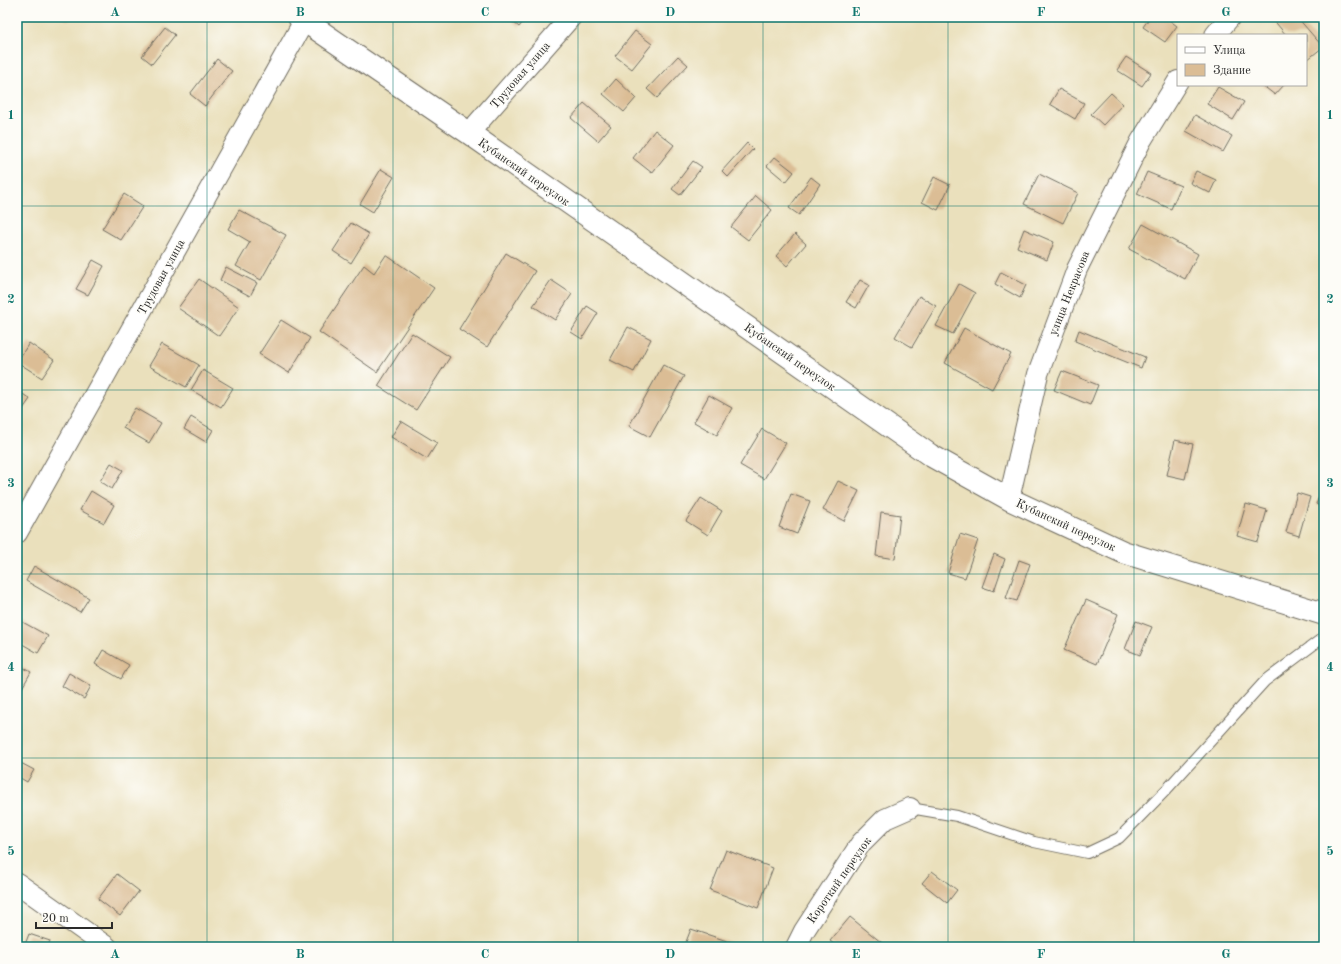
<svg xmlns="http://www.w3.org/2000/svg" width="1341" height="964" viewBox="0 0 1341 964" font-family="'Old Standard TT',serif">
<style>
.building{fill:#dbbd95}
.lines{fill:none;stroke-linecap:round;stroke-linejoin:round}
.lane-casing{stroke:#6e6a5e;stroke-width:12}
.street-casing{stroke:#6e6a5e;stroke-width:22}
.secondary-casing{stroke:#6e6a5e;stroke-width:24}
.lane{stroke:#fff;stroke-width:10}
.street{stroke:#fff;stroke-width:20}
.secondary{stroke:#fff;stroke-width:22}
.grid{fill:none;stroke:#0f766e;stroke-width:1;stroke-opacity:0.55}
.labels{text-anchor:middle;stroke-width:3;stroke-linejoin:round;paint-order:stroke}
.street-label{font-size:12px;fill:#2b2b2b;stroke:#fdfcf7}
.neatline{fill:none;stroke:#0f766e;stroke-width:1.5}
.grid-label{font-size:13px;text-anchor:middle;font-weight:bold;fill:#0f766e}
</style>
<rect width="100%" height="100%" fill="#fdfcf7"/>
<filter id="ink" filterUnits="userSpaceOnUse"><feTurbulence type="fractalNoise" baseFrequency=".025" numOctaves="2"/><feDisplacementMap in="SourceGraphic" scale="8" xChannelSelector="R" yChannelSelector="G"/><feConvolveMatrix kernelMatrix="1 2 1 2 8 2 1 2 1" color-interpolation-filters="sRGB"/></filter>
<filter id="wash" filterUnits="userSpaceOnUse"><feTurbulence type="fractalNoise" baseFrequency=".012" numOctaves="4" result="noise"/><feDisplacementMap in="SourceGraphic" scale="16" xChannelSelector="R" yChannelSelector="G"/><feGaussianBlur stdDeviation="0.9" result="paint"/><feColorMatrix in="noise" values="0 0 0 0 0 0 0 0 0 0 0 0 0 0 0 0 0 1.4 0 .05"/><feComposite in="paint" operator="in"/></filter>
<g filter="url(#wash)">
<rect width="100%" height="100%" fill="#eae0bc"/>
<g id="blocks">
<path class="building" d="M 61,17 L 71,17 L 69,21 Z
M 507,17 L 527,17 L 519,27 Z
M 1150,17 L 1165,17 L 1177,26 L 1165,42 L 1143,27 Z
M 1273,17 L 1297,17 L 1323,47 L 1307,60 L 1306,58 L 1306,35 L 1286,35 L 1272,18 Z
M 165,27 L 175,35 L 152,64 L 142,56 Z
M 635,31 L 652,44 L 632,69 L 615,56 Z
M 678,56 L 688,65 L 657,98 L 647,89 Z
M 1126,57 L 1151,73 L 1142,86 L 1117,70 Z
M 217,59 L 232,71 L 205,106 L 190,94 Z
M 616,79 L 636,98 L 624,112 L 603,94 Z
M 1262,85 L 1284,85 L 1275,95 Z
M 1218,87 L 1244,102 L 1233,120 L 1207,104 Z
M 1059,89 L 1084,103 L 1075,119 L 1050,104 Z
M 1111,93 L 1123,104 L 1103,125 L 1091,114 Z
M 584,103 L 611,126 L 598,141 L 571,118 Z
M 1195,115 L 1232,136 L 1223,152 L 1186,131 Z
M 655,130 L 674,145 L 652,173 L 633,158 Z
M 747,143 L 753,149 L 728,177 L 722,171 Z
M 775,157 L 794,172 L 786,182 L 767,166 Z
M 693,161 L 702,167 L 680,195 L 672,189 Z
M 381,169 L 394,177 L 373,212 L 360,204 Z
M 1196,171 L 1216,180 L 1210,193 L 1190,183 Z
M 1147,172 L 1181,186 L 1171,209 L 1137,194 Z
M 1039,174 L 1078,193 L 1063,223 L 1024,204 Z
M 811,177 L 820,184 L 799,215 L 789,208 Z
M 934,177 L 950,185 L 938,210 L 922,202 Z
M 124,194 L 143,206 L 121,240 L 102,229 Z
M 756,196 L 772,210 L 748,240 L 731,227 Z
M 239,210 L 286,235 L 261,280 L 236,266 L 250,242 L 228,229 Z
M 351,223 L 369,234 L 351,263 L 333,251 Z
M 1143,224 L 1198,254 L 1185,279 L 1129,249 Z
M 1024,229 L 1054,242 L 1047,260 L 1017,247 Z
M 795,234 L 806,244 L 787,266 L 776,256 Z
M 506,253 L 535,271 L 487,347 L 459,329 Z
M 386,255 L 434,288 L 377,372 L 319,332 L 364,265 L 374,273 Z
M 93,260 L 104,266 L 88,295 L 76,289 Z
M 226,267 L 257,283 L 250,296 L 220,280 Z
M 1001,272 L 1026,285 L 1020,298 L 995,284 Z
M 199,279 L 239,307 L 219,336 L 178,308 Z
M 551,280 L 572,294 L 555,320 L 533,306 Z
M 860,280 L 869,285 L 856,308 L 846,302 Z
M 959,284 L 975,293 L 953,334 L 936,326 Z
M 919,296 L 936,306 L 912,347 L 895,337 Z
M 587,306 L 598,313 L 582,339 L 571,332 Z
M 281,320 L 310,338 L 289,373 L 259,354 Z
M 628,327 L 651,339 L 634,372 L 610,360 Z
M 964,328 L 1011,354 L 992,389 L 945,363 Z
M 1079,330 L 1145,357 L 1141,368 L 1075,341 Z
M 412,333 L 450,357 L 416,410 L 378,386 Z
M 29,343 L 54,360 L 42,378 L 17,362 Z
M 162,344 L 199,365 L 186,387 L 149,366 Z
M 663,365 L 684,376 L 650,437 L 629,426 Z
M 203,370 L 233,388 L 221,407 L 191,390 Z
M 1062,371 L 1098,385 L 1090,405 L 1054,390 Z
M 17,390 L 30,399 L 18,416 L 17,416 Z
M 709,395 L 732,408 L 717,435 L 694,422 Z
M 135,408 L 161,423 L 149,443 L 123,428 Z
M 191,417 L 213,430 L 206,442 L 184,429 Z
M 401,421 L 437,443 L 427,459 L 391,437 Z
M 762,429 L 786,443 L 764,479 L 740,465 Z
M 1175,440 L 1193,444 L 1185,479 L 1167,475 Z
M 111,463 L 123,470 L 112,489 L 100,481 Z
M 838,481 L 859,491 L 844,521 L 823,510 Z
M 1324,485 L 1324,508 L 1316,504 Z
M 91,491 L 114,505 L 104,523 L 80,510 Z
M 1297,493 L 1310,497 L 1299,536 L 1286,532 Z
M 791,494 L 810,501 L 797,534 L 779,527 Z
M 701,498 L 722,511 L 708,535 L 686,521 Z
M 1246,504 L 1267,510 L 1258,542 L 1237,536 Z
M 881,512 L 900,515 L 895,559 L 876,556 Z
M 960,534 L 978,540 L 965,578 L 948,573 Z
M 994,554 L 1005,559 L 994,591 L 982,587 Z
M 1019,560 L 1030,564 L 1017,601 L 1006,598 Z
M 34,566 L 89,598 L 80,612 L 26,581 Z
M 1086,600 L 1118,614 L 1097,664 L 1064,650 Z
M 17,619 L 48,636 L 38,653 L 17,641 Z
M 1136,621 L 1152,627 L 1140,655 L 1125,649 Z
M 103,650 L 129,665 L 121,679 L 95,664 Z
M 17,664 L 31,672 L 22,688 L 17,685 Z
M 69,673 L 91,686 L 84,699 L 62,686 Z
M 17,761 L 34,770 L 27,782 L 17,776 Z
M 726,850 L 773,868 L 758,908 L 710,890 Z
M 932,871 L 957,890 L 947,903 L 922,883 Z
M 117,874 L 139,891 L 120,916 L 98,899 Z
M 850,917 L 887,947 L 838,947 L 830,941 Z
M 691,929 L 736,944 L 735,947 L 684,947 Z
M 29,934 L 50,941 L 47,947 L 24,947 Z"/>
</g>
</g>
<g filter="url(#ink)">
<use href="#blocks" fill-opacity="0" stroke="#6e6a5e" stroke-width="1"/>
<g class="lines">
<g class="lane-casing">
<path id="lane" d="M 910,808 L 957,816 L 1034,842 L 1087,853 L 1119,838 L 1167,789 L 1265,681 L 1324,637"/>
</g>
<g class="street-casing">
<path id="street" d="M 1215,35 L 1230,17
M 469,133 L 571,17
M 1009,499 L 1038,374 L 1077,269 L 1141,141 L 1178,81
M 17,533 L 304,21
M 17,883 L 107,947
M 796,947 L 804,931 L 861,843 L 885,819 L 910,808"/>
</g>
<g class="secondary-casing">
<path id="secondary" d="M 299,17 L 469,133 L 930,455 L 1009,499 L 1123,552 L 1324,614"/>
</g>
<use href="#lane" class="lane"/>
<use href="#street" class="street"/>
<use href="#secondary" class="secondary"/>
</g>
</g>
<path class="grid" d="M 207,17 L 207,947M 393,17 L 393,947M 578,17 L 578,947M 763,17 L 763,947M 948,17 L 948,947M 1134,17 L 1134,947M 17,206 L 1324,206M 17,390 L 1324,390M 17,574 L 1324,574M 17,758 L 1324,758"/>
<g class="labels">
<g class="street-label">
<text transform="translate(520 75) rotate(-49)" y="4">Трудовая улица</text>
<text transform="translate(524 172) rotate(35)" y="4">Кубанский переулок</text>
<text transform="translate(161 277) rotate(-61)" y="4">Трудовая улица</text>
<text transform="translate(1069 293) rotate(-68)" y="4">улица Некрасова</text>
<text transform="translate(790 357) rotate(35)" y="4">Кубанский переулок</text>
<text transform="translate(1066 525) rotate(25)" y="4">Кубанский переулок</text>
<text transform="translate(839 880) rotate(-55)" y="4">Короткий переулок</text>
</g>
</g>
<rect width="1341" height="964" fill="none" stroke="#fdfcf7" stroke-width="44"/>
<rect x="1177" y="34" width="130" height="52" fill="#fdfcf7" stroke="#a9a8a5"/>
<rect x="1185" y="47" width="20" height="6" fill="#ffffff" stroke="#a9a8a5"/>
<text x="1213" y="54" font-size="12" fill="#2b2b2b">Улица</text>
<rect x="1185" y="64" width="20" height="12" fill="#dbbd95" stroke="#a9a8a5"/>
<text x="1213" y="74" font-size="12" fill="#2b2b2b">Здание</text>
<path d="M36 922v6h76v-6" fill="none" stroke="#2b2b2b" stroke-width="2"/>
<text x="42" y="922" font-size="12" fill="#2b2b2b" stroke="#fdfcf7" stroke-width="3" paint-order="stroke">20 m</text>
<rect x="22" y="22" width="1297" height="920" class="neatline"/>
<g class="grid-label">
<text x="115" y="16">A</text>
<text x="300" y="16">B</text>
<text x="485" y="16">C</text>
<text x="670" y="16">D</text>
<text x="856" y="16">E</text>
<text x="1041" y="16">F</text>
<text x="1226" y="16">G</text>
<text x="11" y="119">1</text>
<text x="1330" y="119">1</text>
<text x="11" y="303">2</text>
<text x="1330" y="303">2</text>
<text x="11" y="487">3</text>
<text x="1330" y="487">3</text>
<text x="11" y="671">4</text>
<text x="1330" y="671">4</text>
<text x="11" y="855">5</text>
<text x="1330" y="855">5</text>
<text x="115" y="958">A</text>
<text x="300" y="958">B</text>
<text x="485" y="958">C</text>
<text x="670" y="958">D</text>
<text x="856" y="958">E</text>
<text x="1041" y="958">F</text>
<text x="1226" y="958">G</text>
</g>
</svg>
